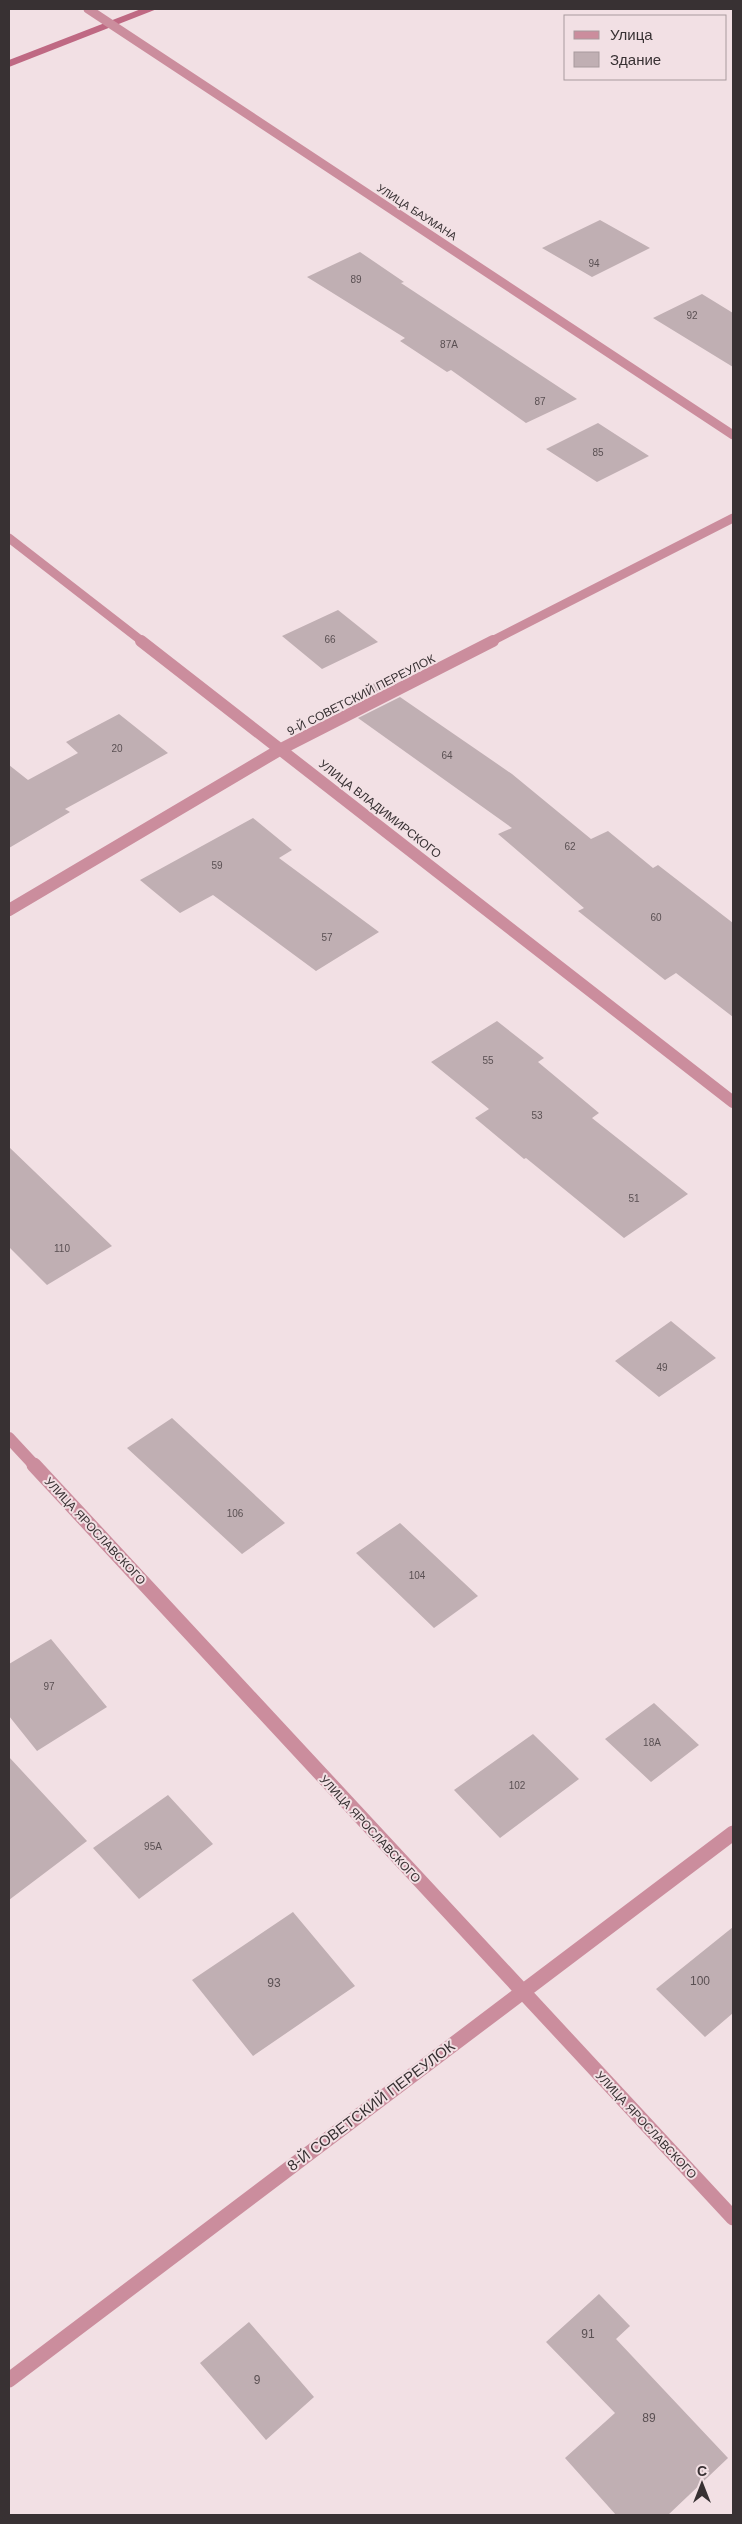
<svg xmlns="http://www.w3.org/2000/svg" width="742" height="2524" viewBox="0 0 742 2524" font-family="Arial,sans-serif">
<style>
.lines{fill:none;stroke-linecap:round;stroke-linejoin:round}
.stream{fill:#bf6983;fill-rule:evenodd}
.building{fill:#c0afb3}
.minor-far2{stroke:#cb8d9d;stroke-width:9}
.minor-far1{stroke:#cb8d9d;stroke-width:12}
.minor{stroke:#cb8d9d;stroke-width:15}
.labels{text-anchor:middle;stroke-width:4;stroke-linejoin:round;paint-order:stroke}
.number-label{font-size:10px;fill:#5a5053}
.far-street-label{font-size:11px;fill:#383133;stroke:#f2e0e4}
.street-label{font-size:12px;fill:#383133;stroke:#f2e0e4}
.near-number-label{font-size:12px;fill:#5a5053}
.near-street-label{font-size:15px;fill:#383133;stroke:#f2e0e4}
</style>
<rect width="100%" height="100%" fill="#f2e0e4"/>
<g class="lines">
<path class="stream" d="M 141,9 L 157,9 L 9,67 L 9,60 Z"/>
</g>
<path class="building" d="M 600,220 L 650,248 L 592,277 L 542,248 Z
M 360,252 L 404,282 L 401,283 L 577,399 L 526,423 L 451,370 L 447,372 L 400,341 L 405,338 L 307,277 Z
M 702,294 L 733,313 L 733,367 L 653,318 Z
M 598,423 L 649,456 L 597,482 L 546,449 Z
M 338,610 L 378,642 L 322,669 L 282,636 Z
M 376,680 L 386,687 L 364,698 Z
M 400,697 L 512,774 L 591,839 L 608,831 L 653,868 L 658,865 L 733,923 L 733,1017 L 676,973 L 665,980 L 578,911 L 584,908 L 498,834 L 512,828 L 358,718 Z
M 119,714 L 168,753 L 65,809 L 70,812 L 9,848 L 9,765 L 28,780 L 78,753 L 66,742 Z
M 253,818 L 292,850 L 279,858 L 379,932 L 316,971 L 213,895 L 180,913 L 140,880 Z
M 497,1021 L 544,1058 L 538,1062 L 599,1113 L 592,1118 L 688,1194 L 624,1238 L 526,1158 L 524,1159 L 475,1118 L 489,1109 L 431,1062 Z
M 9,1147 L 112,1246 L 47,1285 L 9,1247 Z
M 671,1321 L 716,1358 L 659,1397 L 615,1361 Z
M 172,1418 L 285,1523 L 242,1554 L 127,1448 Z
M 400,1523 L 478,1596 L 434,1628 L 356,1553 Z
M 51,1639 L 107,1707 L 37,1751 L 9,1716 L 9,1664 Z
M 654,1703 L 699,1745 L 651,1782 L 605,1739 Z
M 533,1734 L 579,1779 L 500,1838 L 454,1790 Z
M 9,1757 L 87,1841 L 9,1900 Z
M 168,1795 L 213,1844 L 139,1899 L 93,1848 Z
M 293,1912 L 355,1986 L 253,2056 L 192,1980 Z
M 733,1927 L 733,2013 L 705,2037 L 656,1989 Z
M 599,2294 L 630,2326 L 616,2339 L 728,2458 L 668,2515 L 616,2515 L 565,2458 L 615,2413 L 546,2342 Z
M 249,2322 L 314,2397 L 266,2440 L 200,2363 Z"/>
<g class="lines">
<path class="minor-far2" d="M 88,9 L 733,435
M 9,538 L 143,642
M 490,642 L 733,518"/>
<path class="minor-far1" d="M 141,641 L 733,1102
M 9,910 L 281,749 L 493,641
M 9,1438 L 35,1466"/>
<path class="minor" d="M 34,1465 L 733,2218
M 9,2380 L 733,1833"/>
</g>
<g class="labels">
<g class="number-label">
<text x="594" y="267">94</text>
<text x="356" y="283">89</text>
<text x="692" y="319">92</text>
<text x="449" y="348">87А</text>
<text x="540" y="405">87</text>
<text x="598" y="456">85</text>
<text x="330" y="643">66</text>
<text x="117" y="752">20</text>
<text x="447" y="759">64</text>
<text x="570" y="850">62</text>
<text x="217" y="869">59</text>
<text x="656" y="921">60</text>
<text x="327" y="941">57</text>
<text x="488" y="1064">55</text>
<text x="537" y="1119">53</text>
<text x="634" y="1202">51</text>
<text x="62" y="1252">110</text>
<text x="662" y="1371">49</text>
<text x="235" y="1517">106</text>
<text x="417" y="1579">104</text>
<text x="49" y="1690">97</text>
<text x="652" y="1746">18А</text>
<text x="517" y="1789">102</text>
<text x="153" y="1850">95А</text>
</g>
<g class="far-street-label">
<text transform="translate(417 212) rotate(33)" y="4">УЛИЦА БАУМАНА</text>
</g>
<g class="street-label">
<text transform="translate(361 695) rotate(-27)" y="4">9-Й СОВЕТСКИЙ ПЕРЕУЛОК</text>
<text transform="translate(380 809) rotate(38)" y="4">УЛИЦА ВЛАДИМИРСКОГО</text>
<text transform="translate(95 1531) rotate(47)" y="4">УЛИЦА ЯРОСЛАВСКОГО</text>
<text transform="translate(370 1829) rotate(47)" y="4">УЛИЦА ЯРОСЛАВСКОГО</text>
<text transform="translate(646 2125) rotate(47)" y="4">УЛИЦА ЯРОСЛАВСКОГО</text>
</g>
<g class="near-number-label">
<text x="700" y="1985">100</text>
<text x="274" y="1987">93</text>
<text x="588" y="2338">91</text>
<text x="257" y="2384">9</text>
<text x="649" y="2422">89</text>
</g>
<g class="near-street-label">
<text transform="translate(371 2106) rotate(-37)" y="5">8-Й СОВЕТСКИЙ ПЕРЕУЛОК</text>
</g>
</g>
<rect width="742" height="2524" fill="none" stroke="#383133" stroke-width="20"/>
<rect x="564" y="15" width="162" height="65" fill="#f2e0e4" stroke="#a89a9d"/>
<rect x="574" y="31" width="25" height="8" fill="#cb8d9d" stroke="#a89a9d"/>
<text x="610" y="40" font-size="15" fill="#383133">Улица</text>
<rect x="574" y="52" width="25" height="15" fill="#c0afb3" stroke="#a89a9d"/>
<text x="610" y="65" font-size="15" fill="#383133">Здание</text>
<g transform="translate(702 2484)" stroke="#f2e0e4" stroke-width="4" paint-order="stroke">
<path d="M0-4L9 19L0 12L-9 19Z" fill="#383133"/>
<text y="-8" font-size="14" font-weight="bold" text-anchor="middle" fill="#383133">С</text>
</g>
</svg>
